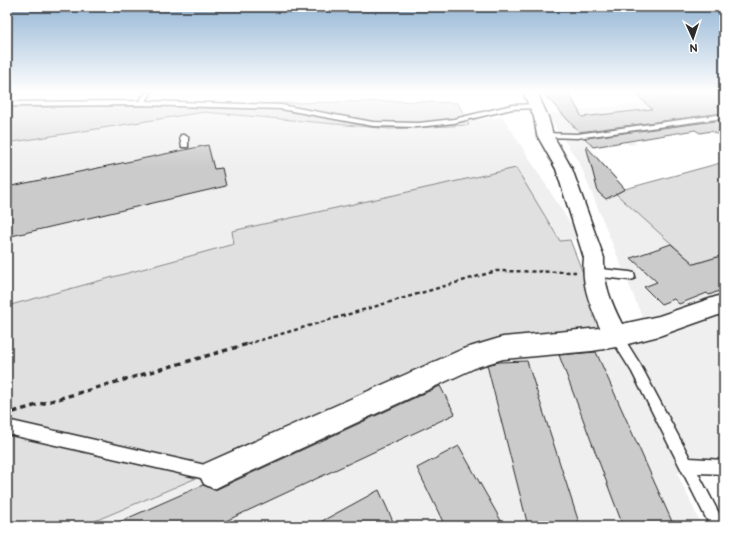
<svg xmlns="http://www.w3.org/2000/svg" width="731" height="533" viewBox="0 0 731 533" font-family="'Balsamiq Sans',sans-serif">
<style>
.built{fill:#efefef}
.green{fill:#e0e0e0;stroke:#868686}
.building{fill:#cbcbcb;stroke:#2b2b2b}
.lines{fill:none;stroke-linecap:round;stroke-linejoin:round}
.lane-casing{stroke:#2b2b2b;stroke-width:3}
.street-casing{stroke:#2b2b2b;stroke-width:3}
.path-far1{stroke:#2b2b2b;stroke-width:2.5;stroke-dasharray:4 3;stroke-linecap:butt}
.path{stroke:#2b2b2b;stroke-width:3.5;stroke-dasharray:5.5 4;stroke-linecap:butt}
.lane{fill:#fff;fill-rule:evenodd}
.street{fill:#fff;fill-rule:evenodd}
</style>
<rect width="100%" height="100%" fill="#fff"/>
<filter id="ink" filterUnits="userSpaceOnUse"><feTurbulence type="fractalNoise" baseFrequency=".025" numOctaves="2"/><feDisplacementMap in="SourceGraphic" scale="8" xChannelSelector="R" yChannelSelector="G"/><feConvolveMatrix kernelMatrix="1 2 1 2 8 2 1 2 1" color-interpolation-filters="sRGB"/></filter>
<g filter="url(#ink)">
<path class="built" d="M 632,92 L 724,92 L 724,133 L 711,131 L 700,133 L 695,130 L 634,141 L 637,144 L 629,145 L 625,142 L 590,148 L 625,189 L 617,193 L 724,255 L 724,472 L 677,473 L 702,526 L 83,526 L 480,358 L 645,324 L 580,164 L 547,114 L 643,103 Z
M 204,112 L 390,129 L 469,125 L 467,121 L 503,117 L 580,239 L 560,241 L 516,168 L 232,231 L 234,244 L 7,306 L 7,143 Z"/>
<path class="green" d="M 401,101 L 458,103 L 469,125 L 390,129 L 204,112 L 7,143 L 7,108 Z
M 724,162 L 724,255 L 694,264 L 616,194 L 625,189 Z
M 516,168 L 560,241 L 570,240 L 610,342 L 480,358 L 83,526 L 7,526 L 7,306 L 234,244 L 232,231 Z"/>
<path class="building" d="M 542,92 L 568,92 L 582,117 L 652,109 L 634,92 L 724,92 L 724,106 L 717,106 L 724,113 L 579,132 Z
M 724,120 L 724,138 L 711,131 L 700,133 L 695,130 L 593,147 L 585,138 Z
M 208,145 L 214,169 L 222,168 L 226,186 L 7,237 L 7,187 Z
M 586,146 L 625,189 L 606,199 L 598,192 Z
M 671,244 L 694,264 L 724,255 L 724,289 L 709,295 L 707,293 L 679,304 L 674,299 L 661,304 L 644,287 L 657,282 L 631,258 Z
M 596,352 L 674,526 L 623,526 L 559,355 Z
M 527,361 L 580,526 L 528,526 L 487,365 L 499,362 Z
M 440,386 L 455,414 L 215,526 L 110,526 L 203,485 L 215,490 Z
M 459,446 L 504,526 L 445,526 L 417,468 Z
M 379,490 L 395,526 L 313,526 Z"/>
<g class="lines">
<g class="lane-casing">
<path id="lane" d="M 146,92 L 152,92 L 146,101 L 281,105 L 373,122 L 418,123 L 454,119 L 512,105 L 537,104 L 540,106 L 537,108 L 512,109 L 454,123 L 418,127 L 373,126 L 281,109 L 141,105 L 7,106 L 7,102 L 139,101 Z
M 724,114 L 724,118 L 577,138 L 545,137 L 541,135 L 545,133 L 577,134 Z
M 181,135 L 184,135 L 188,137 L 188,147 L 182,147 L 180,137 Z
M 592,268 L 630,272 L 634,273 L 635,276 L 634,279 L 630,280 L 592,276 L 588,275 L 587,272 L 588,269 Z
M 616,331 L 620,332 L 640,364 L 690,458 L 724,460 L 724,474 L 698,473 L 723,521 L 724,526 L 710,526 L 632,372 L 612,340 L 610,336 L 612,332 Z
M 7,420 L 214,467 L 219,469 L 221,474 L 219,479 L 214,481 L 7,434 Z"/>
</g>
<g class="street-casing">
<path id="street" d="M 523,92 L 537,92 L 548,117 L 553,135 L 572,169 L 604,258 C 603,283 611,302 622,324 L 659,316 L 724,294 L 724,313 L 659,336 L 616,347 L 592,351 L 503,359 L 477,367 L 224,484 L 214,489 L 204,484 L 199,474 L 204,464 L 463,349 L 503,337 L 600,328 C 590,305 581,284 584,258 L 556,169 L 537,135 L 534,117 Z"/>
</g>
<path class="path-far1" d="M 247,344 L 496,271 L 576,272"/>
<path class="path" d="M 13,412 L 251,343"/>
<use href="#lane" class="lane"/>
<use href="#street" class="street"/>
</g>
</g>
<linearGradient id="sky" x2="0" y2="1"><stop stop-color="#94b5d4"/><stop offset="0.55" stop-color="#fff"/><stop offset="1" stop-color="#fff" stop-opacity="0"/></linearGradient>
<rect width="731" height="167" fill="url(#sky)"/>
<rect width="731" height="533" fill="none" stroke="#fff" stroke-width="24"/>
<rect x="12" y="12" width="707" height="509" fill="none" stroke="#2b2b2b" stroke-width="1.5" filter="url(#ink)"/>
<g transform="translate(693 38) rotate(177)" stroke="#ffffff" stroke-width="3" paint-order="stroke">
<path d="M0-3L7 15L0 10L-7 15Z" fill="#2b2b2b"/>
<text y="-6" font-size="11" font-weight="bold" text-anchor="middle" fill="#2b2b2b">N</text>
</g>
</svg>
